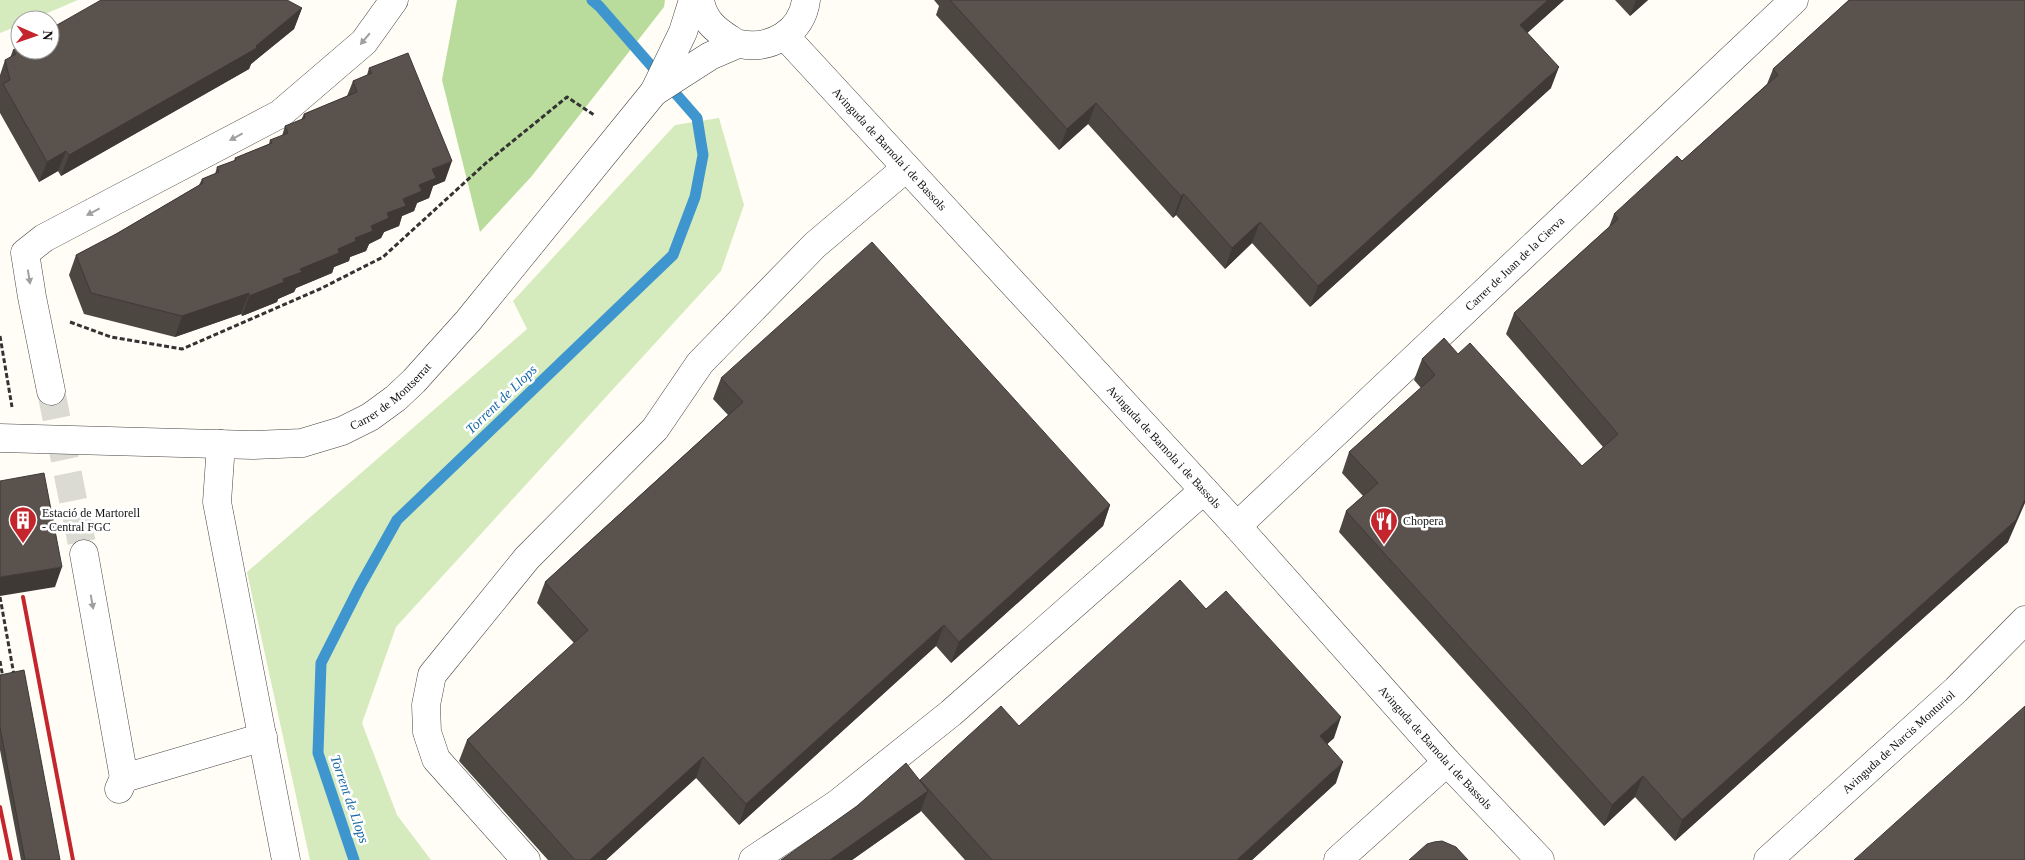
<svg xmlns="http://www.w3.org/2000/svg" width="2025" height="860" viewBox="0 0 2025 860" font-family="'Times New Roman',serif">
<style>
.green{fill:#d5ebbd}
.forest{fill:#b9dc9c}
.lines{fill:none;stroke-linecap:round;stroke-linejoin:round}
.stream{stroke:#3f96cf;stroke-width:11}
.minor-tunnel{stroke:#dbdad3;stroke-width:28;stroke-dasharray:28 14;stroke-linecap:butt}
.minor-casing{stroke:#444;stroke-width:29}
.path{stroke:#333;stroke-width:3;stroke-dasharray:5 2.5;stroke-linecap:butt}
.minor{stroke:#fff;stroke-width:28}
.rail{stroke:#c4262e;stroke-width:4}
.wall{fill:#4d4742}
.shaded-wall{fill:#3f3936}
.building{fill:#5a524d;stroke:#3f3936}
.oneway{fill:#a0a0a0}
.labels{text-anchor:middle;stroke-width:5;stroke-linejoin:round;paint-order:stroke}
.street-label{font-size:12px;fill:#111;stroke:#fff}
.poi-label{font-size:12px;fill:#111;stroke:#fff;text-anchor:start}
.water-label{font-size:14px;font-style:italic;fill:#1768a6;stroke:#fff}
</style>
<rect width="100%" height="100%" fill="#fffdf5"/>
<path class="green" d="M 0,0 L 78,0 L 31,20 L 20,20 L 20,25 L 0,33 Z
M 719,118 L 744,205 L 721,271 L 396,627 L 362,723 L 397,815 L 431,860 L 310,860 L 247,572 L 527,329 L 513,301 L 675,125 Z"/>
<path class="forest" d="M 457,0 L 665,0 L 664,7 L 531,177 L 480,232 L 442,80 Z"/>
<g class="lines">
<path class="stream" d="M 354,860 L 318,753 L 321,663 L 360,586 L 397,520 L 673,255 L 695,197 L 703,155 L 697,118 L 599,6 L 592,0"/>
<path class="minor-tunnel" d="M 51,391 L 84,554"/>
<g class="minor-casing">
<g id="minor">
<path d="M 700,0 C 703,19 714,29 730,39 C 733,41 736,44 740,44 C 771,50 802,32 806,0"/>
<path id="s1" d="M 785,36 L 1237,526 L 1447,762 L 1540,860"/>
<path d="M 654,92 L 710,56 L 738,44"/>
<path d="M 51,391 L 32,297 L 25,253 L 44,238 L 280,114 L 364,42 L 394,0"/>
<path id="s2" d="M 0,438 L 253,445 L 302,443 L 342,431 L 370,417 L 396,398 L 414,381 L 468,321 L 654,92 L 683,32 L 693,0"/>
<path d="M 221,444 L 217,502 L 286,860"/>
<path id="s3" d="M 1237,526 L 1794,0"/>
<path d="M 84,554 L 124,778"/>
<path d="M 119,789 L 124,778 L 263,737"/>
<path d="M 526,860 L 436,759 L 427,732 L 426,705 L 432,675 L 527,558 L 655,429 L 700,363 L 815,245 L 906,168"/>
<path d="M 753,860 L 837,804 L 951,713 L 1204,490"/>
<path d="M 1338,860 L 1447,762"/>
<path id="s4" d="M 1768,860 L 1956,690 L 2025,620"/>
</g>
</g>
<path class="path" d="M 70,322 L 111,337 L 182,349 L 320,289 L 383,257 L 486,163 L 567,97 L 594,115
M 0,336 L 12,407
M 0,597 L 14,675
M 0,661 L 3,678"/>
<use href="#minor" class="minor"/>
<path class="rail" d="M 23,597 L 73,860
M 0,807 L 11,860"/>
</g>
<path class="wall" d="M 934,0 L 1564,0 L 1527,33 L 1551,88 L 1310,307 L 1252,243 L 1225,269 L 1176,215 L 1173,218 L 1088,124 L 1059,150 L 936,15 L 939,6 Z
M 1615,0 L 1648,0 L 1630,16 Z
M 1849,0 L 2008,542 L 1675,841 L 1635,797 L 1604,826 L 1339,532 L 1346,511 L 1363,496 L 1342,473 L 1349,452 L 1421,388 L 1414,380 L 1422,359 L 1458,354 L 1582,466 L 1603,447 L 1506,334 L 1514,313 L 1609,227 L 1614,214 L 1682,161 L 1767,84 L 1773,69 Z
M 302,8 L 294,29 L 251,64 L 249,69 L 61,176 L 58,171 L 39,182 L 0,113 L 0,75 L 5,60 L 10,58 L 13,50 Z
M 369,68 L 445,181 L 433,186 L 429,198 L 417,203 L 414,211 L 402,216 L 399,226 L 384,232 L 381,238 L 369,244 L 366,251 L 350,257 L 349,261 L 334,267 L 332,273 L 296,288 L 294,292 L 278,299 L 277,302 L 242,316 L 241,314 L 175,337 L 84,314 L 69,275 L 76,255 L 116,234 L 199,185 L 202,179 L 215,174 L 217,167 L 234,161 L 235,158 L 269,144 L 270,140 L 282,136 L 285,126 L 301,120 L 304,114 L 347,96 L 353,81 L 367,75 Z
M 721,378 L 1110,505 L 1103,526 L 951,663 L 936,646 L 739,825 L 696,778 L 606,860 L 548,860 L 459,761 L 467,740 L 574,643 L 537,603 L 545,582 L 728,415 L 713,399 Z
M 1206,609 L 1334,738 L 1327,744 L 1336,783 L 1252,860 L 965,860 L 921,811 L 920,812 L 852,860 L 781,860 L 919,780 L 1019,726 Z
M 0,675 L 60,860 L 21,860 L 0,750 Z"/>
<path class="shaded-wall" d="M 1548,0 L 1564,0 L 1513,46 L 1520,25 Z
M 1636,0 L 1648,0 L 1630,16 Z
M 302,8 L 294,29 L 251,64 L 249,69 L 61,176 L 69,155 L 256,46 Z
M 1559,67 L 1551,88 L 1310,307 L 1318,286 Z
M 1096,103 L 1088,124 L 1059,150 L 1067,129 Z
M 66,151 L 58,171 L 39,182 L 47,162 Z
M 452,161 L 445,181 L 433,186 L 429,198 L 417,203 L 414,211 L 402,216 L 399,226 L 384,232 L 381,238 L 369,244 L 366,251 L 350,257 L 349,261 L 334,267 L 332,273 L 296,288 L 294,292 L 278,299 L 277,302 L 242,316 L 249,296 L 283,279 L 300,269 L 338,249 L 355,238 L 387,213 L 419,185 L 432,169 Z
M 1184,194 L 1176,215 L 1173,218 L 1181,196 Z
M 1260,222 L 1252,243 L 1225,269 L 1232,248 Z
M 249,293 L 241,314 L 175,337 L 182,316 Z
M 2025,499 L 2025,503 L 2008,542 L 1675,841 L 1682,820 Z
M 1110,505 L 1103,526 L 951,663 L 959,642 Z
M 62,567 L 55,587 L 0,596 L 0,577 Z
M 944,625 L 936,646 L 739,825 L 746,804 Z
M 1341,717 L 1334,738 L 1313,757 L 1320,736 Z
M 703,757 L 696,778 L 606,860 L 590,860 Z
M 1343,762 L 1336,783 L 1252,860 L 1237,860 Z
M 1643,776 L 1635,797 L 1604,826 L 1612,805 Z
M 928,791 L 920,812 L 852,860 L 830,860 Z"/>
<path class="building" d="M 101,0 L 287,0 L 302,8 L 256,46 L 257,48 L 69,155 L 66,151 L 47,162 L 3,84 L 10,80 L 5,60 L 16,54 L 13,50 L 20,46 L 20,50 L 50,50 L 50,29 Z
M 950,0 L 1548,0 L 1520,25 L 1559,67 L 1318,286 L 1260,222 L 1232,248 L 1184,194 L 1181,196 L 1096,103 L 1067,129 Z
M 1849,0 L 2025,0 L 2025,499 L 2016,520 L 1682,820 L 1643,776 L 1612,805 L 1346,511 L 1378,483 L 1349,452 L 1435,375 L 1422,359 L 1444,338 L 1458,354 L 1470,343 L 1582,466 L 1618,434 L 1514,313 L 1618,219 L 1614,214 L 1677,156 L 1682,161 L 1778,75 L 1773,69 Z
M 408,53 L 452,161 L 432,169 L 436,178 L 419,185 L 422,191 L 403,199 L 406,206 L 387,213 L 389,218 L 371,226 L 373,231 L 355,238 L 356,241 L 338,249 L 339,253 L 300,269 L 302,272 L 283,279 L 284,282 L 249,296 L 249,293 L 182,316 L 91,293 L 76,255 L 116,234 L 203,183 L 202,179 L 219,172 L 217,167 L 236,160 L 235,158 L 272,143 L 270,140 L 288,133 L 285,126 L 305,118 L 304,114 L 357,92 L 353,81 L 372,73 L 369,68 Z
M 872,242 L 1110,505 L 959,642 L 944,625 L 746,804 L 703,757 L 590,860 L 575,860 L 467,740 L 588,630 L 545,582 L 743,402 L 721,378 Z
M 44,473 L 62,567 L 0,577 L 0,481 Z
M 1180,580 L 1206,609 L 1226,591 L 1341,717 L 1320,736 L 1343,762 L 1237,860 L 992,860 L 920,780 L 1001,706 L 1019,726 Z
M 24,670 L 60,860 L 25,860 L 0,727 L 0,675 Z
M 2025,706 L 2025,860 L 1854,860 Z
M 906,763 L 928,791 L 830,860 L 781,860 L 857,806 Z
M 1442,841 L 1456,847 L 1468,860 L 1409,860 L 1427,844 L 1434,842 Z"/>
<defs><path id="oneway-solid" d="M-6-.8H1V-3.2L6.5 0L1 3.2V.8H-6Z" transform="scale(1.25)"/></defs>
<g class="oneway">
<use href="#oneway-solid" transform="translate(365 39) rotate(130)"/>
<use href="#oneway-solid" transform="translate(236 137) rotate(152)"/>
<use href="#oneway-solid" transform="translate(93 212) rotate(152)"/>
<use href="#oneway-solid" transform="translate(29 277) rotate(81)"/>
<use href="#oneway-solid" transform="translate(92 602) rotate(80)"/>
</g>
<defs>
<g id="building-pin" transform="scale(1.4375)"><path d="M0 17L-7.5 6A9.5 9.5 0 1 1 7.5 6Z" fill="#c4262e" stroke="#fff"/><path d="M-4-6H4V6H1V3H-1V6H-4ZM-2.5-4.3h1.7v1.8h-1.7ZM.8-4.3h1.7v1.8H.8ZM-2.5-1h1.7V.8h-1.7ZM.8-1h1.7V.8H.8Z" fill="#fff"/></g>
<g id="restaurant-pin" transform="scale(1.4375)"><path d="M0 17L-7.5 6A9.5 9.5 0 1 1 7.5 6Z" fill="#c4262e" stroke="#fff"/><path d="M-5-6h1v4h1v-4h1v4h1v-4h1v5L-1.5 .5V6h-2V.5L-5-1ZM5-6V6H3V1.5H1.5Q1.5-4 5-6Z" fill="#fff"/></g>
</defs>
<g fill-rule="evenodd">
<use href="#building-pin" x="23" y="520"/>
<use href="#restaurant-pin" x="1384" y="521"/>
</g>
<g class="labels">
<g class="street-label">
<text dy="4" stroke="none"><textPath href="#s1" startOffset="154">Avinguda de Barnola i de Bassols</textPath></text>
<text dy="4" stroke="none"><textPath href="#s3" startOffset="382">Carrer de Juan de la Cierva</textPath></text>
<text dy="4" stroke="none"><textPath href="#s2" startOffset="404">Carrer de Montserrat</textPath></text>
<text dy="4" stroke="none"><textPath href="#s1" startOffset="559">Avinguda de Barnola i de Bassols</textPath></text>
<text dy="4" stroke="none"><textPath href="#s4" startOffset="176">Avinguda de Narcis Monturiol</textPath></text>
<text dy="4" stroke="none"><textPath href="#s1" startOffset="964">Avinguda de Barnola i de Bassols</textPath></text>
</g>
<g class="poi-label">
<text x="42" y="517">Estació de Martorell<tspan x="42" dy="14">- Central FGC</tspan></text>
<text x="1403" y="525">Chopera</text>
</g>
<g class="water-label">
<text transform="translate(501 399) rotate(-44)" y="5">Torrent de Llops</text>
<text transform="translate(350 799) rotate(71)" y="5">Torrent de Llops</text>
</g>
</g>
<g transform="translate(35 35) rotate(92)"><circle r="24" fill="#ffffff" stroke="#a0a0a0"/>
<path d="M0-4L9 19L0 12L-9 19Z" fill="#c4262e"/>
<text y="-8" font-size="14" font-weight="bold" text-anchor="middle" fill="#111111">N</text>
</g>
</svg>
